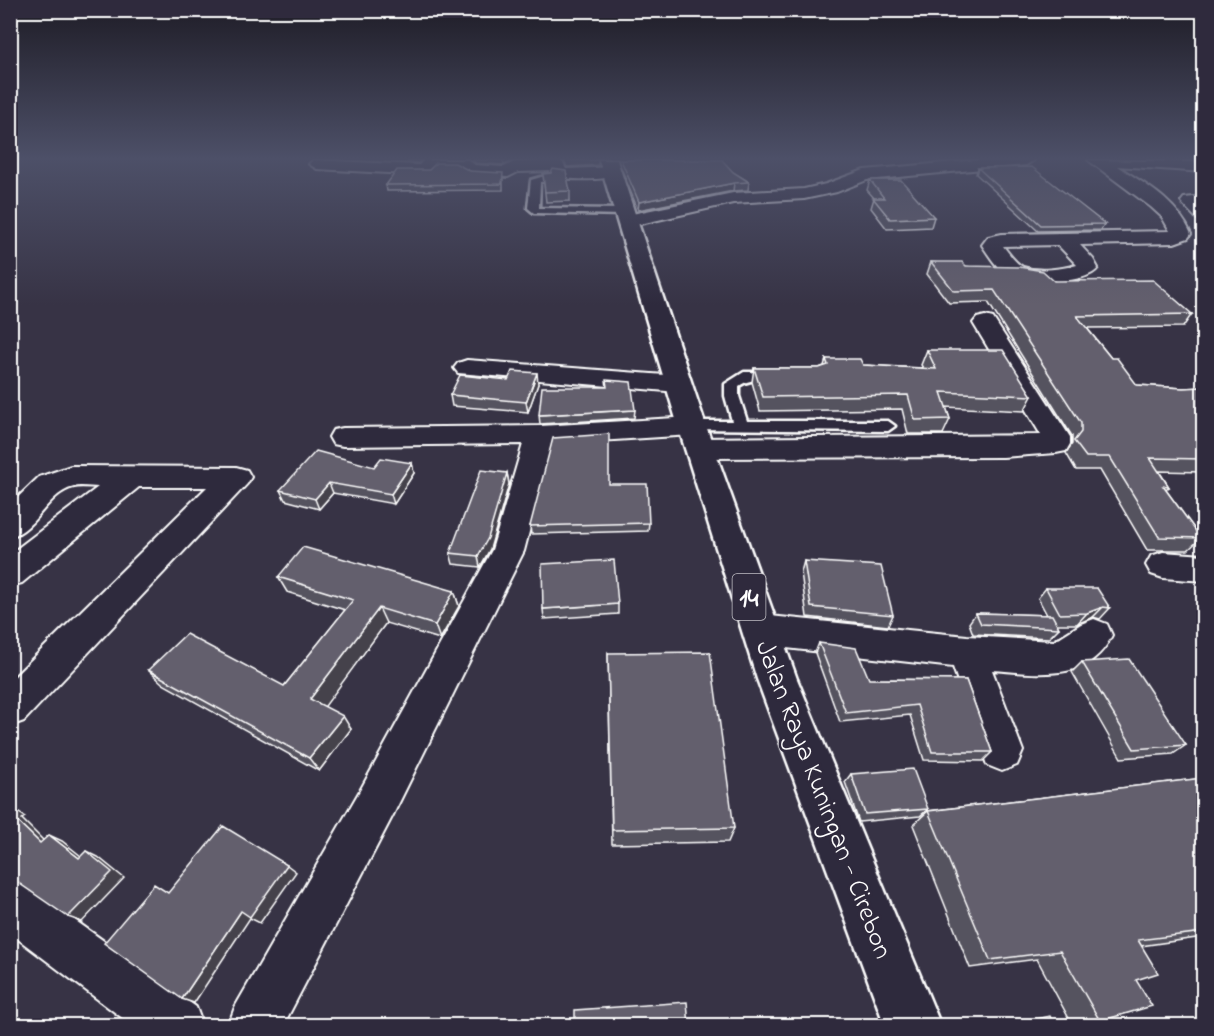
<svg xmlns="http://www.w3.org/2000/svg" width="1214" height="1036" viewBox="0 0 1214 1036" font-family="'Indie Flower',sans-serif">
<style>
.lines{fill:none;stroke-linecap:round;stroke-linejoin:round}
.lane-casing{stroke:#fff;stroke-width:5}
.street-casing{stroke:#fff;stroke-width:4}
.highway-casing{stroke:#fff;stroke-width:5}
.lane{fill:#2f2a3d;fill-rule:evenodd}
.street{fill:#2f2a3d;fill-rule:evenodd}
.highway{fill:#2f2a3d;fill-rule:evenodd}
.wall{fill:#55525e;stroke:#fff;stroke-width:1.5}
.shaded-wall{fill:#45424c;stroke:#fff;stroke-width:1.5}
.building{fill:#635f6d;stroke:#fff;stroke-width:1.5}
.labels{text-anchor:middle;stroke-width:5;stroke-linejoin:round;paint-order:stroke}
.shield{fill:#2f2a3d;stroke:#c1bfc5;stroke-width:1.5}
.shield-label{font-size:26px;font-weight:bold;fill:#fff}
.street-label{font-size:27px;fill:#fff;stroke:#2f2a3d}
</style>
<rect width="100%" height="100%" fill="#373345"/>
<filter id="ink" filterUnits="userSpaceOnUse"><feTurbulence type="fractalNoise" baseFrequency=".0167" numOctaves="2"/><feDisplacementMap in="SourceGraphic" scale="12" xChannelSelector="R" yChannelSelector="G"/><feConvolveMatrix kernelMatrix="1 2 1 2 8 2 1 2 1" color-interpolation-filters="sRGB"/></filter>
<g filter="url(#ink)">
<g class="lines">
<g class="lane-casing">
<path id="lane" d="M 548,175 L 551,176 L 551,180 L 540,182 L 539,208 L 624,209 L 629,212 L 624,215 L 534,213 L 528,208 L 531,180 Z
M 744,372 L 775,372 L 782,376 C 771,385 754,375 739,386 L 739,396 L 747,421 L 888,421 L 895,426 L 888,431 L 687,429 L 685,426 L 692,421 L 732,421 L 725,396 L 725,384 Z"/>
</g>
<g class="street-casing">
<path id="street" d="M 313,160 L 419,165 L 424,160 L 468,160 L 475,165 L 504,167 L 514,162 L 556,161 L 562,162 L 566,169 L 613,167 L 621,172 C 613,182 565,180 553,176 L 550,171 L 518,172 L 508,177 L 471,175 L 457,167 L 436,166 L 430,174 L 424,175 L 317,169 L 309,164 Z
M 977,160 L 1034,160 L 1026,165 L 867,180 L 837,192 L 804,199 L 733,203 L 627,227 L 620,225 L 618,221 L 620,217 L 627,215 L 733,193 L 804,189 L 826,184 L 864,170 Z
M 1088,160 L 1204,162 L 1204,172 L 1117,166 C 1145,184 1178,202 1191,234 L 1188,238 L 1174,243 L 1080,245 L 1093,259 L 1098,268 C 1087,285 1023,285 1007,274 C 996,268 989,255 982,245 L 988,237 L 1002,234 L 1170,231 L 1162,217 L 1151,207 ZM 1058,245 L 1077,265 C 1062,269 1038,272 1023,267 C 1015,263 1009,253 1003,246 Z
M 1204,196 L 1204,220 L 1197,219 L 1181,202 L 1184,198 Z
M 985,316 L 993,318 L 1070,437 L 1070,444 L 1066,451 L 1056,453 L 1003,457 L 699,458 L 689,455 L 685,448 L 689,441 L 699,438 L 1041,435 L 973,323 L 977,318 Z
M 467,360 L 678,376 L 687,378 L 691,384 L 687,390 L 678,392 L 458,373 L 454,368 L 458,363 Z
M 692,417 L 702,420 L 706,426 L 702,432 L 692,435 L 552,444 L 524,551 L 392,817 L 283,1026 L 228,1026 L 235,1007 L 362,787 L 492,550 L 523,444 L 343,446 L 333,444 L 329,437 L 333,430 L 343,428 L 540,426 Z
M 71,466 L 236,467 L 247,470 L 251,477 L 247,484 L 24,721 L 10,726 L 10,681 L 207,487 L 139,487 L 22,583 L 10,586 L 10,554 L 98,487 C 91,487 81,485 74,487 C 47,493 37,529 10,537 L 10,505 L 39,477 Z
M 1163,552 L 1204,555 L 1204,581 L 1163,578 L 1151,574 L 1146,565 L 1151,556 Z
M 760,615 L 967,636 L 1054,641 L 1081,624 L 1094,619 L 1107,624 L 1112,635 C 1089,684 1036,673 992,670 L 1023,751 L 1017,765 L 1002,771 L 987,765 L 953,667 L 760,645 L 747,641 L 742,630 L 747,619 Z
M 10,879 L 27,886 L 196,1007 L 203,1026 L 133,1026 L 10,933 Z"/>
</g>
<g class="highway-casing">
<path id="highway" d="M 599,160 L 617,160 L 706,426 L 797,679 L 941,1026 L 885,1026 L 757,679 L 678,426 Z"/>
</g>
<use href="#lane" class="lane"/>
<use href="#street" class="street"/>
<use href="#highway" class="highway"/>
</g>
<path class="wall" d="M 407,160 L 422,160 L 418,163 L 408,162 Z
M 471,160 L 523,160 L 514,160 L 504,165 L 476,163 Z
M 559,160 L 598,160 L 598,165 L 567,167 L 564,161 Z
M 618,160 L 722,160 L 733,172 L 749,182 L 748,190 L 733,191 L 638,210 Z
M 978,168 L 1105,224 L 1101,230 L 1038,231 L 976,174 Z
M 470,171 L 503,179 L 503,190 L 387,191 L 386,185 Z
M 543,174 L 570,191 L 570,201 L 546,202 Z
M 870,180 L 934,217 L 931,227 L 887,229 L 871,208 L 874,198 L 867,190 Z
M 931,262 L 966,266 L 1054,281 L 1192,314 L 1183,327 L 1087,328 L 1111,358 L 1137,385 L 1183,388 L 1203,387 L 1203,472 L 1159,471 L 1169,487 L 1166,490 L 1201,538 L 1188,550 L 1147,550 L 1100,470 L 1076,470 L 1066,453 L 1072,444 L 1072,436 L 988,302 L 949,303 L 927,274 Z
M 927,350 L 1032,396 L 1024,411 L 946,407 L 950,419 L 943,434 L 908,434 L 902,409 L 760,411 L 752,382 L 754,368 L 819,368 L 824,366 L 826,359 L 863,365 L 923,368 L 921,365 Z
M 538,384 L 528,412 L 452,406 L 450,395 Z
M 635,410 L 634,418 L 540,424 L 539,415 Z
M 412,463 L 414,473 L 394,504 L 333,493 L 319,509 L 285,500 L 280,490 L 374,467 Z
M 507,473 L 509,484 L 490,549 L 480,567 L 453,564 L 450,553 Z
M 609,484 L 649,523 L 648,531 L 531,534 L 530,526 Z
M 804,561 L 893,615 L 888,626 L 807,617 L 801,572 Z
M 278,577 L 454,591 L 459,606 L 440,639 L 386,623 L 324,706 L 351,729 L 319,771 L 163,684 L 148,670 L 284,686 L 345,610 L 287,592 Z
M 1046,588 L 1110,608 L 1100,619 L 1093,617 L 1077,624 L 1057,624 L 1059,628 L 1049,638 L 973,634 L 969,623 L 976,613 L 1047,615 L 1038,598 Z
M 618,604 L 618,614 L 544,619 L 543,609 Z
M 819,643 L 869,679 L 966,680 L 992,752 L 983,761 L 924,760 L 910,715 L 840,722 L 815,653 Z
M 608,653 L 734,828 L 728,842 L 612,844 Z
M 1082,662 L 1186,745 L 1173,754 L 1121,758 L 1072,672 Z
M 851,774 L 928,809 L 920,816 L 859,822 L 845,782 Z
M 1203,778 L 1203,937 L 1141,946 L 1136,980 L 1100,1021 L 1079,1026 L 1073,1026 L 1037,959 L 970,968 L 913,825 L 928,811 Z"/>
<path class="shaded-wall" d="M 503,160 L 514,160 L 504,165 Z
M 734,183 L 733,191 L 638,210 L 639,202 Z
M 537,373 L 538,384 L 528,412 L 526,402 Z
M 412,463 L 414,473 L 394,504 L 391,494 Z
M 507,473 L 509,484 L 490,549 L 480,567 L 478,556 Z
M 329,483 L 333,493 L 319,509 L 315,499 Z
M 454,591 L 459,606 L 440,639 L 435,625 Z
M 1103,607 L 1093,617 L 1077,624 L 1087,613 Z
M 379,608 L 386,623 L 320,713 L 310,699 Z
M 343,716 L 351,729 L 319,771 L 309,758 Z
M 10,807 L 25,817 L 22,819 L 53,850 L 40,843 L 10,814 Z
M 49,835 L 62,841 L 91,864 L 79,858 Z
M 86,851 L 98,857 L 124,878 L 82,922 L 68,917 Z
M 287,865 L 296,872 L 260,923 L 250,918 L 194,1003 L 182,999 L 241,911 Z"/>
<path class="building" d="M 621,160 L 722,160 L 733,172 L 749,182 L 734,183 L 639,202 Z
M 436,163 L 455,163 L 470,171 L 503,173 L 502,184 L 386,185 L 397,170 L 429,170 Z
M 1032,167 L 1105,224 L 1041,225 L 978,168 Z
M 553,169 L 566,171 L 570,191 L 545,192 L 543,174 L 551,173 Z
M 870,180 L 901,180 L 934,217 L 890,219 L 873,198 L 884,198 Z
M 931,262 L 962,262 L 966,266 L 1019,267 L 1043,271 L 1054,281 L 1153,280 L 1192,314 L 1077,316 L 1111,358 L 1117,358 L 1137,385 L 1183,388 L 1203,387 L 1203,459 L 1150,458 L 1169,487 L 1163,486 L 1201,538 L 1159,537 L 1110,457 L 1086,457 L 1074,441 L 1081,432 L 1081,423 L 994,290 L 954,291 Z
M 927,350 L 1003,350 L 1032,396 L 941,392 L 950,419 L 915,420 L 908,395 L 763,397 L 754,368 L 819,368 L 828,365 L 826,359 L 860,359 L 863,365 L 936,369 Z
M 512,371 L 537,373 L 526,402 L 450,395 L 460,375 L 508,380 Z
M 606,380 L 631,382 L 635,410 L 539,415 L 542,387 L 607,387 Z
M 609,434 L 609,484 L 647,484 L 649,523 L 530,526 L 553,438 Z
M 316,451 L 374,467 L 381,458 L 412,463 L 391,494 L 329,483 L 315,499 L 280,490 Z
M 481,470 L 507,473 L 488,538 L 478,556 L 450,553 Z
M 303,547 L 454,591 L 435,625 L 379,608 L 310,699 L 343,716 L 309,758 L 148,670 L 186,634 L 284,686 L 353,600 L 278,577 Z
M 614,560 L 618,604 L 543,609 L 542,564 Z
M 804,561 L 881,566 L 893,615 L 811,607 Z
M 1046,588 L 1097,588 L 1110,608 L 1103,607 L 1087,613 L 1060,614 Z
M 976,613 L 1052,615 L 1059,628 L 981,624 Z
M 819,643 L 856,648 L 869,679 L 966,680 L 992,752 L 932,752 L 917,705 L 846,713 Z
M 710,652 L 734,828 L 612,830 L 608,653 Z
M 1129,659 L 1186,745 L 1134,749 L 1082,662 Z
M 913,769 L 928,809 L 865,814 L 851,774 Z
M 1203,778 L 1203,932 L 1138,940 L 1158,973 L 1136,980 L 1152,1006 L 1100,1021 L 1060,951 L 990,960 L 928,811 Z
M 10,814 L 40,843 L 49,835 L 79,858 L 86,851 L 112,872 L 68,917 L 10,877 Z
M 223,826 L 287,865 L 250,917 L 241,911 L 182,999 L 104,943 L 154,884 L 168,893 Z
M 687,1002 L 689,1026 L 575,1026 L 575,1010 Z
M 1050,1016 L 1054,1026 L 1005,1026 Z"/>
</g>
<linearGradient id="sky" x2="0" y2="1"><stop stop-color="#1e1c26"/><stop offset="0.52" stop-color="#4d5068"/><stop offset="1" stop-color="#4d5068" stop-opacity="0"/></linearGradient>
<rect width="1214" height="305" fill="url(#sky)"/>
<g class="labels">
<rect class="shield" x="732.5" y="574" width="33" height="46" rx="4.5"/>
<g class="shield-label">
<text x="749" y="606">14</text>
</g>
<g class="street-label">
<text transform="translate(825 799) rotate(69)" y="9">Jalan Raya Kuningan - Cirebon</text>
</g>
</g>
<rect width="1214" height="1036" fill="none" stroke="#2f2a3d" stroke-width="36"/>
<rect x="18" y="18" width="1178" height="1000" fill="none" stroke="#fff" stroke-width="2" filter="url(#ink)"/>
</svg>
